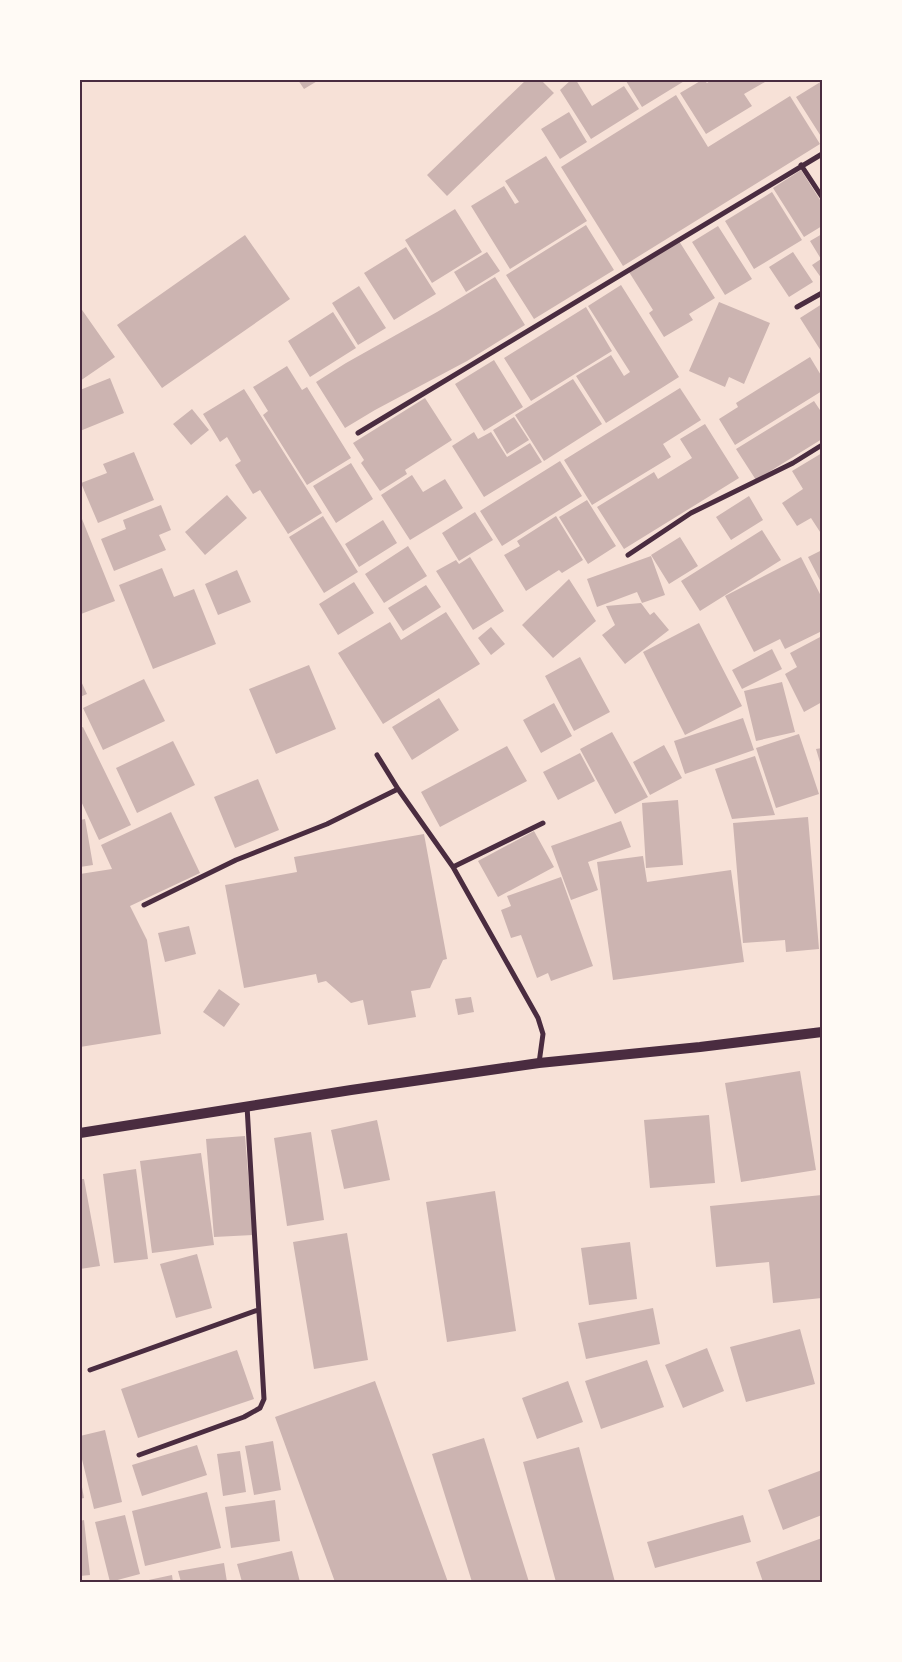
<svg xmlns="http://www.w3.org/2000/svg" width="902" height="1662" viewBox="0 0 902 1662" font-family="Commissioner,sans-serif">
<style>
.building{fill:#ccb4b1}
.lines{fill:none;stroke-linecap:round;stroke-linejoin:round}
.minor{stroke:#4a2c40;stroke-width:5}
.secondary{stroke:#4a2c40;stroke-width:10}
.neatline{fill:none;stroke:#4a2c40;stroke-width:2}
</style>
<rect width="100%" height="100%" fill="#f7e1d7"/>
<path class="building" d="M 298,80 L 319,80 L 304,89 Z
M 526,80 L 541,80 L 554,93 L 447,196 L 427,175 Z
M 571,80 L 576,80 L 592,106 L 624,86 L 639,109 L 591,139 L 560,90 Z
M 628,80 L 686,80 L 642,107 L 626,81 Z
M 702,80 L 704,80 L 707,83 L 712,80 L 764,80 L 765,82 L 744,94 L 752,106 L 706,134 L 680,93 Z
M 822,81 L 822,138 L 796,97 Z
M 676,95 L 708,147 L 790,96 L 820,144 L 623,266 L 561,167 Z
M 569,112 L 587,142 L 560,159 L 541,129 Z
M 546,156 L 587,221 L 510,269 L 471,206 L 504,186 L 515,204 L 519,202 L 505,181 Z
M 801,170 L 822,203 L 822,226 L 804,237 L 773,188 Z
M 772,192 L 802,240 L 754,269 L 725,221 Z
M 455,209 L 482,252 L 432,283 L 405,240 Z
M 586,225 L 614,270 L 534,319 L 506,275 Z
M 718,226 L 752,279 L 725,295 L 692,242 Z
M 822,234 L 822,279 L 812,265 L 821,259 L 810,241 Z
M 245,235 L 290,299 L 162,388 L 117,325 Z
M 679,241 L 715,298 L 689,314 L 693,320 L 664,337 L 649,313 L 653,310 L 629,272 Z
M 406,247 L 436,294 L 394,320 L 364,273 Z
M 487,252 L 500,271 L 466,292 L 454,272 Z
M 793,252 L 813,282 L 789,297 L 769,267 Z
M 495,277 L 525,325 L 467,361 L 375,410 L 345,428 L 316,382 L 346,363 L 437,312 Z
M 621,285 L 679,377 L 606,423 L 576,376 L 611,355 L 624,376 L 630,372 L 588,306 Z
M 359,286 L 386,328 L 358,345 L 332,303 Z
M 719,302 L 770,323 L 744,384 L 729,377 L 725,387 L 689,371 Z
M 822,304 L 822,350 L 821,351 L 800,318 Z
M 80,307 L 115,357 L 80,381 Z
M 586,307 L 612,351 L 531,401 L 504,358 Z
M 333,312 L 356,348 L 310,377 L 288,341 Z
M 810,357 L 822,377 L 822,391 L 735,445 L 719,419 L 738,407 L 736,403 Z
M 494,360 L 523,407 L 484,431 L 455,384 Z
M 287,366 L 302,390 L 307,387 L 351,458 L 307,485 L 263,415 L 268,411 L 253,387 Z
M 110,378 L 124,413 L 80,431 L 80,390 Z
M 573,379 L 602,424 L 544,461 L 515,415 Z
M 680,388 L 701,420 L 663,444 L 671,457 L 592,505 L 564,460 Z
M 244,389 L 322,513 L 288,534 L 260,490 L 253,494 L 235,465 L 241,461 L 227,437 L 220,442 L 203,414 Z
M 425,398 L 452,440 L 405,470 L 407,474 L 380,491 L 361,463 L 364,460 L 353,443 Z
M 814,401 L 822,413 L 822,439 L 756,480 L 736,449 Z
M 192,409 L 209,430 L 191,445 L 173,424 Z
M 514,417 L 529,440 L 507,454 L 493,430 Z
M 705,424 L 739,478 L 624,549 L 597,507 L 654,472 L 658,479 L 692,458 L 680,439 Z
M 474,432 L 478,439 L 491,432 L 507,457 L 530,443 L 542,462 L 484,497 L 452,446 Z
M 134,452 L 154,500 L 98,523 L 81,483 L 107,473 L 103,464 Z
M 822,453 L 822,535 L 811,518 L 797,526 L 782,503 L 803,489 L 792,471 Z
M 560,461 L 582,496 L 502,546 L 480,511 Z
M 351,463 L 373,499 L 336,523 L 313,486 Z
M 412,475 L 423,492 L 445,479 L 463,508 L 410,540 L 381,495 Z
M 227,495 L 247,518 L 205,555 L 185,532 Z
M 749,496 L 763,520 L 731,540 L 716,517 Z
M 587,500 L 616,546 L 588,564 L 559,517 Z
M 161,505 L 171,530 L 159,535 L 166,550 L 114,571 L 101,539 L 126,529 L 123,520 Z
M 475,512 L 493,540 L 459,561 L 442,533 Z
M 80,514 L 115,601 L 81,614 L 80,610 Z
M 323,516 L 358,572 L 324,593 L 289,537 Z
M 556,516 L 583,560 L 562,573 L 559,570 L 526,591 L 504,555 L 520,546 L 517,541 Z
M 383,520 L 397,543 L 359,567 L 345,544 Z
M 762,530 L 781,560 L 700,611 L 681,581 Z
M 680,537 L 698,566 L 669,584 L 651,555 Z
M 408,546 L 427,576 L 384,603 L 365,574 Z
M 822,550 L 822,584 L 808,557 Z
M 651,556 L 665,595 L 642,603 L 637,592 L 597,607 L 587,579 Z
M 470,557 L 504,611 L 473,630 L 436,571 L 456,560 L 459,564 Z
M 801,557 L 822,598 L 822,631 L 785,649 L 780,639 L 754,652 L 725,596 Z
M 162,568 L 174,597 L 194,589 L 216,644 L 153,669 L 119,585 Z
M 237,570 L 251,602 L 218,615 L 205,584 Z
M 569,579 L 596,621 L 553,658 L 522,625 Z
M 354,582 L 374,613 L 338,635 L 319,604 Z
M 426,585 L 441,607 L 403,631 L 388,608 Z
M 641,603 L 650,615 L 654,612 L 669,630 L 625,664 L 602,635 L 615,625 L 606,606 Z
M 446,612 L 480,664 L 383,724 L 338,653 L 390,622 L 401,640 Z
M 699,623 L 742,706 L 685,735 L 643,652 Z
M 491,627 L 505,644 L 491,655 L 478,638 Z
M 822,636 L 822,702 L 804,712 L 785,674 L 797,667 L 790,653 Z
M 772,649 L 782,669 L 742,689 L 732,670 Z
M 580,657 L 610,712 L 574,731 L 545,676 Z
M 309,665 L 336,729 L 276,754 L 249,689 Z
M 80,679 L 87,694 L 80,697 Z
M 144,679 L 165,721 L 103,750 L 83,708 Z
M 782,682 L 795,732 L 756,741 L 744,691 Z
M 439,698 L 459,730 L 412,760 L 392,727 Z
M 554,703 L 572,736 L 541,753 L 523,720 Z
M 743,718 L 754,750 L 685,774 L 674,741 Z
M 83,727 L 131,825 L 99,840 L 80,799 L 80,728 Z
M 612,732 L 648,797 L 615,814 L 580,749 Z
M 799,734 L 819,794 L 776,808 L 756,748 Z
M 173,741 L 195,785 L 137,813 L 116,768 Z
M 664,745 L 682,778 L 650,795 L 633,762 Z
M 507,746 L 527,781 L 440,827 L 421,792 Z
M 822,748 L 822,769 L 816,749 Z
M 580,753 L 595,781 L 558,800 L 543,772 Z
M 755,756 L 775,815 L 732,819 L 715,769 Z
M 258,779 L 279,830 L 235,848 L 214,797 Z
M 678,800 L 683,865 L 646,868 L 642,803 Z
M 171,812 L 200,873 L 130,906 L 147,940 L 161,1034 L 80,1047 L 80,874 L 112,869 L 101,845 Z
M 808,817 L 819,949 L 786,952 L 785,940 L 743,943 L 733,823 Z
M 85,819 L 93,865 L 80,867 L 80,820 Z
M 621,821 L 631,847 L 588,862 L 598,890 L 571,900 L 551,846 Z
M 534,831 L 554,867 L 498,897 L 478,861 Z
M 424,834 L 447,959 L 443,960 L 430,988 L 411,991 L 416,1017 L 368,1025 L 363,1000 L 351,1003 L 326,981 L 318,983 L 316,974 L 244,988 L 225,885 L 297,872 L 294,857 Z
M 643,856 L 647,882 L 731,870 L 744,962 L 613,980 L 597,862 Z
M 561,877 L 593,966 L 551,981 L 548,973 L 537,978 L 521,935 L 511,938 L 501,910 L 511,906 L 507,896 Z
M 189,926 L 196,954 L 165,962 L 158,933 Z
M 219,989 L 240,1004 L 224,1027 L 203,1012 Z
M 471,997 L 474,1012 L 458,1015 L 455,999 Z
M 800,1071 L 816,1170 L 741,1182 L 725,1083 Z
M 709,1115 L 715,1183 L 650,1188 L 644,1120 Z
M 377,1120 L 390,1180 L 344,1189 L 331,1130 Z
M 311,1132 L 324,1220 L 287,1226 L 274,1138 Z
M 245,1136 L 253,1235 L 214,1237 L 206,1139 Z
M 201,1153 L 214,1245 L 152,1253 L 140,1161 Z
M 136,1169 L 148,1259 L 114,1263 L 103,1174 Z
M 80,1179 L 84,1179 L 100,1266 L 80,1269 Z
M 495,1191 L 516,1331 L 447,1342 L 426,1202 Z
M 822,1195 L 822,1298 L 773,1303 L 769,1262 L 716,1267 L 710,1206 Z
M 347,1233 L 368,1360 L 314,1369 L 293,1242 Z
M 630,1242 L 637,1299 L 589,1305 L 581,1248 Z
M 197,1254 L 212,1308 L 176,1318 L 160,1264 Z
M 653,1308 L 660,1344 L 586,1359 L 578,1323 Z
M 800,1329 L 815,1384 L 746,1402 L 730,1347 Z
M 707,1348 L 724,1391 L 683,1408 L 665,1365 Z
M 237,1350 L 254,1399 L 138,1438 L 121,1389 Z
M 647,1360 L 664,1407 L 601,1429 L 585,1381 Z
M 375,1381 L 448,1582 L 335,1582 L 275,1417 Z
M 568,1381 L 583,1422 L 537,1439 L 522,1398 Z
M 105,1430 L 122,1502 L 94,1509 L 80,1451 L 80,1436 Z
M 484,1438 L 529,1582 L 472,1582 L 432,1454 Z
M 273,1441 L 281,1490 L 254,1495 L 245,1446 Z
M 197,1445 L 207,1475 L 142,1496 L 132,1465 Z
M 579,1447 L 615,1582 L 556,1582 L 523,1462 Z
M 240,1451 L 246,1492 L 223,1496 L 217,1454 Z
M 822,1470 L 822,1515 L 783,1530 L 768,1490 Z
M 80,1476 L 84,1498 L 80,1499 Z
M 207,1492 L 221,1548 L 145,1566 L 132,1511 Z
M 275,1500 L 280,1541 L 231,1548 L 225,1507 Z
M 125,1515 L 140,1574 L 110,1582 L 95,1522 Z
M 743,1515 L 751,1542 L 655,1568 L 647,1542 Z
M 84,1520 L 90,1575 L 80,1576 L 80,1521 Z
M 822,1538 L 822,1582 L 763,1582 L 756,1562 Z
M 292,1551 L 300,1582 L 242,1582 L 237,1564 Z
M 224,1563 L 227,1582 L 181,1582 L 178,1571 Z
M 172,1575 L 173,1582 L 144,1582 L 144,1581 Z"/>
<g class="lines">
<path class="minor" d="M 801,165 L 822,197
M 797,307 L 822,293
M 358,433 L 822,154
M 628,555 L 691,513 L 793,463 L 822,445
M 377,755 L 398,789 L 453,867 L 538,1018 L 543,1034 L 539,1063
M 453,867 L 543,823
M 144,905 L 236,860 L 327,824 L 398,789
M 90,1370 L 258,1310
M 139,1455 L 244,1417 L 260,1408 L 264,1399 L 247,1106"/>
<path class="secondary" d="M 80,1133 L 351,1090 L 539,1063 L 700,1047 L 822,1032"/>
</g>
<rect width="902" height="1662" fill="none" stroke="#fffaf5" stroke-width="162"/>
<rect x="81" y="81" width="740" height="1500" class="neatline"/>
</svg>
